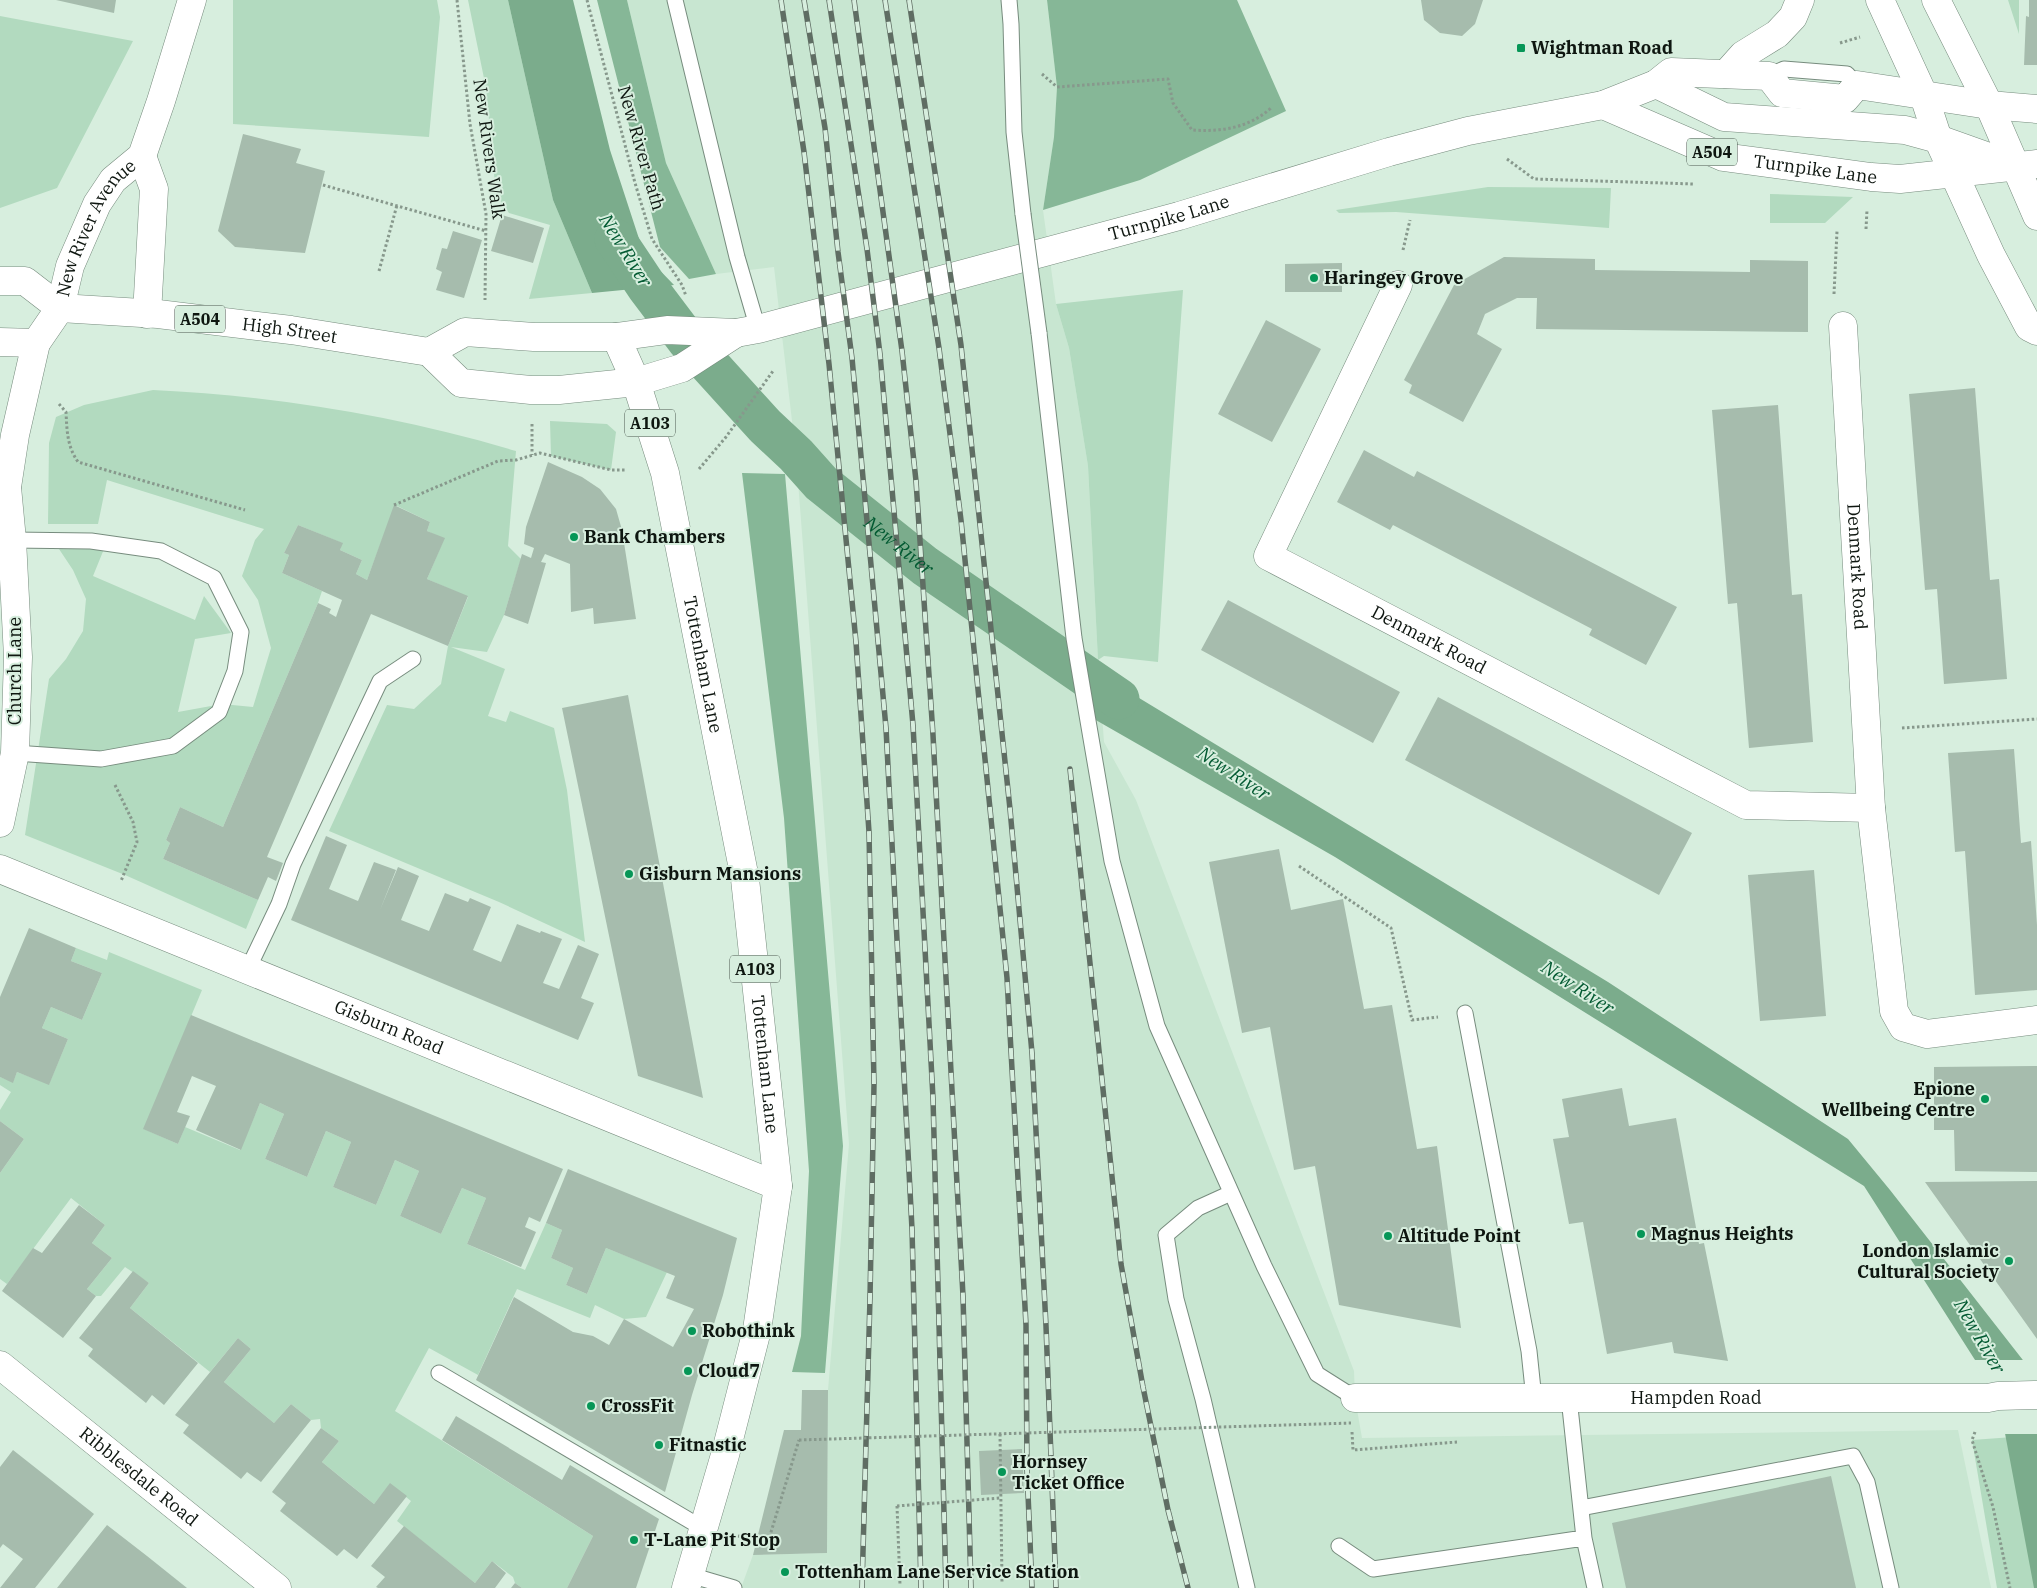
<svg xmlns="http://www.w3.org/2000/svg" width="2037" height="1588" viewBox="0 0 2037 1588" font-family="'IBM Plex Serif',serif">
<style>
.built{fill:#c8e6d1}
.green{fill:#b2dabf}
.forest{fill:#86b797}
.water{fill:#7bac8c}
.pier{fill:#d7eede}
.lines{fill:none;stroke-linecap:round;stroke-linejoin:round}
.canal{stroke:#7bac8c;stroke-width:41}
.building{fill:#a6bcad}
.service-casing{stroke:#778c7e;stroke-width:17}
.minor-casing{stroke:#778c7e;stroke-width:29}
.secondary-casing{stroke:#778c7e;stroke-width:29}
.primary-casing{stroke:#778c7e;stroke-width:29}
.path{stroke:#87988c;stroke-width:3;stroke-dasharray:2.5 2.5;stroke-linecap:butt}
.service{stroke:#fff;stroke-width:15}
.minor{stroke:#fff;stroke-width:28}
.secondary{stroke:#fff;stroke-width:28}
.primary{stroke:#fff;stroke-width:28}
.rail-casing{stroke:#5f6d63;stroke-width:5.5}
.rail{stroke:#d7eede;stroke-width:4;stroke-dasharray:11;stroke-linecap:butt}
.service-bridge-casing{stroke:#778c7e;stroke-width:17;stroke-linecap:butt}
.path-bridge{stroke:#87988c;stroke-width:3;stroke-dasharray:2.5 2.5;stroke-linecap:butt}
.service-bridge{stroke:#fff;stroke-width:15}
.poi-dot{fill:#069657;stroke:#d7eede;stroke-width:2}
.labels{text-anchor:middle;stroke-width:4;stroke-linejoin:round;paint-order:stroke}
.shield{fill:#d7eede;stroke:#4a574e;stroke-width:1}
.shield-label{font-size:16px;font-weight:bold;fill:#0e1610}
.poi-label{font-size:18px;font-weight:bold;fill:#0e1610;stroke:#d7eede;text-anchor:start}
.street-label{font-size:18px;fill:#0e1610;stroke:#d7eede}
.water-label{font-size:19px;font-style:italic;fill:#035a32;stroke:#d7eede}
</style>
<rect width="100%" height="100%" fill="#d7eede"/>
<path class="built" d="M 627,0 L 1047,0 L 1057,87 L 1054,137 L 1043,210 L 1056,304 L 1069,348 L 1088,466 L 1098,660 L 1104,742 L 1136,800 L 1354,1371 L 1355,1398 L 1362,1438 L 1958,1430 L 1991,1588 L 741,1588 L 753,1555 L 827,1553 L 828,1390 L 849,1144 L 796,455 L 774,267 L 716,274 L 666,163 Z"/>
<path class="green" d="M 233,0 L 437,0 L 440,17 L 429,137 L 233,124 Z
M 468,0 L 508,0 L 553,200 L 592,293 L 529,299 L 550,225 L 509,213 L 496,195 L 486,88 Z
M 2008,0 L 2019,0 L 2019,34 Z
M 0,16 L 133,41 L 57,188 L 0,208 Z
M 1488,187 L 1611,188 L 1609,228 L 1396,212 L 1339,213 L 1336,210 Z
M 1770,194 L 1853,197 L 1825,223 L 1770,223 Z
M 1183,290 L 1169,485 L 1158,662 L 1104,656 L 1098,660 L 1088,466 L 1069,348 L 1056,304 Z
M 153,390 C 277,396 398,416 516,451 L 508,546 L 521,559 L 504,615 L 487,652 L 451,647 L 505,669 L 488,716 L 506,722 L 510,711 L 554,728 L 567,790 L 585,942 L 499,902 L 329,831 L 387,705 L 414,709 L 441,684 L 448,646 L 468,597 L 427,579 L 444,539 L 427,531 L 430,522 L 395,505 L 367,580 L 356,574 L 362,560 L 340,550 L 342,543 L 298,525 L 284,553 L 289,555 L 282,573 L 322,591 L 318,603 L 223,827 L 180,807 L 166,840 L 170,843 L 163,859 L 258,900 L 246,929 L 125,875 L 25,835 L 49,679 L 66,659 L 83,631 L 86,599 L 73,570 L 57,546 L 104,549 L 93,576 L 195,620 L 204,596 L 231,633 L 195,639 L 178,712 L 222,704 L 253,707 L 271,648 L 258,600 L 242,576 L 255,540 L 264,529 L 107,480 L 98,524 L 48,524 L 49,443 L 56,417 L 84,405 Z
M 550,421 L 607,424 L 616,432 L 611,470 L 551,456 Z
M 76,948 L 107,960 L 109,952 L 202,990 L 144,1129 L 178,1144 L 185,1127 L 240,1150 L 260,1103 L 284,1114 L 265,1159 L 307,1177 L 326,1131 L 351,1142 L 333,1187 L 376,1205 L 395,1160 L 419,1171 L 400,1216 L 441,1234 L 462,1188 L 486,1198 L 467,1244 L 525,1270 L 546,1223 L 562,1230 L 551,1258 L 573,1268 L 566,1285 L 587,1294 L 606,1248 L 667,1272 L 646,1317 L 624,1319 L 595,1305 L 590,1318 L 517,1289 L 478,1375 L 429,1348 L 395,1411 L 593,1536 L 567,1588 L 522,1588 L 515,1583 L 513,1577 L 492,1561 L 475,1583 L 397,1521 L 411,1501 L 390,1484 L 374,1504 L 322,1462 L 339,1441 L 321,1428 L 320,1419 L 311,1420 L 291,1404 L 274,1423 L 224,1382 L 251,1349 L 238,1338 L 210,1372 L 130,1308 L 149,1283 L 125,1267 L 101,1296 L 96,1296 L 87,1289 L 112,1258 L 92,1243 L 105,1225 L 71,1198 L 7,1284 L 0,1279 L 0,1173 L 24,1139 L 0,1121 L 0,1110 L 11,1092 L 0,1085 L 0,1077 L 13,1082 L 17,1072 L 49,1084 L 68,1039 L 42,1028 L 51,1007 L 82,1020 L 102,973 L 71,961 Z
M 2013,1437 L 2037,1588 L 1997,1588 L 1972,1440 Z"/>
<path class="forest" d="M 597,0 L 627,0 L 666,163 L 716,274 L 689,279 L 660,247 Z
M 1047,0 L 1237,0 L 1286,111 L 1140,180 L 1043,210 L 1054,137 L 1057,87 Z
M 742,473 L 785,474 L 843,1146 L 825,1373 L 792,1372 L 801,1336 L 809,1171 L 784,818 Z"/>
<path class="water" d="M 508,0 L 573,0 L 610,150 L 644,254 L 674,285 L 592,293 L 553,200 Z
M 1078,661 L 1608,982 L 1848,1139 L 1890,1190 L 2037,1378 L 2037,1588 L 2034,1588 L 1998,1396 L 1864,1186 L 1335,857 L 1087,715 Z"/>
<path class="pier" d="M 1972,1360 L 2027,1360 L 2037,1374 L 2037,1434 L 2002,1434 L 1996,1397 Z"/>
<g class="lines">
<path class="canal" id="s1" d="M 615,239 L 647,287 L 687,340 L 765,426 L 796,455 L 821,483 L 925,566 L 1119,699"/>
</g>
<path class="building" d="M 56,0 L 116,0 L 114,13 Z
M 1421,0 L 1483,0 L 1475,24 L 1462,36 L 1440,33 L 1424,20 Z
M 2029,0 L 2037,0 L 2037,65 L 2024,65 L 2026,16 L 2029,17 Z
M 243,134 L 301,149 L 296,163 L 325,171 L 305,253 L 235,247 L 218,231 Z
M 502,215 L 544,228 L 533,263 L 491,251 Z
M 453,231 L 482,240 L 464,298 L 436,290 L 442,272 L 436,269 L 442,248 L 447,249 Z
M 1504,257 L 1595,259 L 1595,270 L 1750,272 L 1750,260 L 1808,261 L 1808,332 L 1536,329 L 1537,298 L 1517,298 L 1485,314 L 1477,334 L 1502,349 L 1463,422 L 1409,393 L 1412,385 L 1404,380 L 1454,285 Z
M 1342,263 L 1342,292 L 1285,292 L 1285,264 Z
M 1266,320 L 1321,349 L 1272,442 L 1218,414 Z
M 1975,388 L 1990,580 L 1999,579 L 2007,679 L 1944,684 L 1937,589 L 1925,590 L 1909,394 Z
M 1778,405 L 1792,595 L 1802,594 L 1813,742 L 1749,748 L 1737,603 L 1728,604 L 1712,410 Z
M 1364,450 L 1414,477 L 1417,471 L 1677,607 L 1646,665 L 1589,635 L 1592,629 L 1393,525 L 1390,530 L 1337,502 Z
M 548,462 L 582,477 L 600,489 L 616,509 L 622,530 L 636,619 L 594,624 L 593,608 L 571,612 L 570,564 L 545,554 L 541,562 L 546,563 L 528,624 L 504,615 L 522,554 L 531,558 L 534,548 L 524,544 L 526,527 Z
M 394,505 L 430,522 L 427,531 L 445,538 L 427,579 L 468,596 L 448,646 L 371,614 L 267,857 L 283,863 L 276,881 L 268,877 L 258,900 L 163,859 L 170,843 L 166,840 L 180,807 L 223,827 L 318,603 L 331,609 L 329,613 L 336,617 L 342,600 L 282,573 L 289,555 L 284,553 L 298,525 L 343,543 L 340,550 L 362,560 L 356,574 L 367,580 Z
M 1228,600 L 1400,692 L 1373,743 L 1201,650 Z
M 628,695 L 649,808 L 703,1098 L 638,1076 L 562,708 Z
M 1438,697 L 1692,833 L 1659,895 L 1405,760 Z
M 2014,749 L 2021,843 L 2031,841 L 2037,925 L 2037,990 L 1975,995 L 1965,851 L 1955,852 L 1948,753 Z
M 326,836 L 347,845 L 329,889 L 358,901 L 374,862 L 396,870 L 380,910 L 398,867 L 419,876 L 401,920 L 429,931 L 445,893 L 468,902 L 470,898 L 491,907 L 473,950 L 501,962 L 517,924 L 540,933 L 541,931 L 562,939 L 543,983 L 559,989 L 578,945 L 599,954 L 581,998 L 594,1003 L 578,1040 L 291,920 Z
M 1279,849 L 1291,910 L 1343,899 L 1364,1009 L 1392,1005 L 1417,1149 L 1437,1146 L 1461,1328 L 1339,1305 L 1315,1166 L 1294,1170 L 1270,1027 L 1242,1033 L 1209,862 Z
M 1814,870 L 1826,1016 L 1760,1021 L 1748,875 Z
M 29,928 L 76,948 L 71,961 L 102,973 L 82,1020 L 51,1007 L 42,1028 L 68,1039 L 49,1085 L 17,1072 L 13,1083 L 0,1077 L 0,997 Z
M 191,1015 L 563,1169 L 540,1222 L 529,1217 L 525,1227 L 536,1232 L 521,1267 L 467,1244 L 486,1198 L 462,1188 L 441,1234 L 400,1216 L 419,1171 L 395,1160 L 376,1205 L 333,1187 L 351,1142 L 326,1131 L 307,1177 L 265,1159 L 284,1114 L 260,1103 L 241,1150 L 196,1130 L 216,1086 L 192,1076 L 177,1112 L 190,1116 L 178,1144 L 143,1129 Z
M 2037,1066 L 2037,1172 L 1955,1171 L 1954,1130 L 1934,1130 L 1934,1067 Z
M 1622,1088 L 1629,1126 L 1676,1118 L 1699,1244 L 1704,1243 L 1728,1361 L 1674,1353 L 1672,1342 L 1607,1354 L 1583,1222 L 1569,1224 L 1553,1139 L 1569,1137 L 1562,1099 Z
M 0,1121 L 24,1139 L 0,1173 Z
M 568,1169 L 737,1238 L 723,1295 L 692,1395 L 665,1492 L 476,1380 L 514,1297 L 573,1332 L 593,1336 L 609,1345 L 624,1319 L 673,1347 L 694,1309 L 666,1298 L 675,1276 L 606,1248 L 587,1294 L 566,1285 L 573,1268 L 551,1258 L 562,1230 L 546,1223 Z
M 2037,1181 L 2037,1339 L 1925,1182 Z
M 79,1205 L 105,1225 L 92,1243 L 112,1258 L 87,1289 L 96,1296 L 63,1338 L 2,1291 L 33,1248 L 42,1253 Z
M 133,1271 L 149,1283 L 130,1308 L 198,1363 L 164,1405 L 152,1395 L 146,1403 L 88,1356 L 93,1349 L 79,1338 Z
M 238,1338 L 251,1349 L 224,1382 L 274,1423 L 291,1404 L 311,1420 L 261,1482 L 247,1472 L 241,1479 L 183,1433 L 189,1425 L 175,1415 Z
M 802,1390 L 828,1390 L 827,1553 L 753,1555 L 784,1430 L 801,1430 Z
M 456,1416 L 562,1480 L 570,1465 L 659,1519 L 636,1588 L 567,1588 L 593,1536 L 442,1440 Z
M 321,1428 L 339,1441 L 322,1462 L 349,1484 L 374,1504 L 390,1483 L 407,1496 L 357,1559 L 344,1549 L 337,1556 L 280,1511 L 286,1503 L 272,1492 Z
M 1022,1449 L 1024,1493 L 981,1495 L 979,1451 Z
M 13,1450 L 94,1514 L 35,1588 L 0,1588 L 23,1559 L 3,1544 L 0,1548 L 0,1467 Z
M 1831,1476 L 1856,1588 L 1626,1588 L 1612,1523 Z
M 107,1525 L 147,1556 L 187,1588 L 57,1588 Z
M 404,1526 L 475,1583 L 492,1561 L 506,1573 L 495,1588 L 378,1588 L 376,1587 L 385,1577 L 371,1566 Z
M 515,1583 L 522,1588 L 511,1588 Z"/>
<g class="lines">
<g class="service-casing">
<path id="service" d="M 675,0 L 737,257 L 758,329
M 1009,0 L 1011,24 L 1014,132 L 1023,214
M 1769,76 L 1784,69 L 1847,74 L 1857,85
M 1039,333 L 1074,638 L 1087,715 L 1112,861 L 1157,1026 L 1264,1266 L 1317,1374 L 1355,1398
M 12,540 L 91,541 L 161,551 L 214,578 L 241,632 L 235,671 L 219,712 L 173,746 L 101,759 L 15,753
M 248,969 L 279,904 L 293,864 L 380,681 L 413,659
M 1465,1013 L 1529,1351 L 1534,1399
M 1231,1193 L 1198,1208 L 1166,1235 L 1176,1299 L 1203,1399 L 1247,1588
M 439,1373 L 704,1529
M 1569,1398 L 1584,1538 L 1595,1588
M 1581,1508 L 1853,1456 L 1867,1482 L 1891,1588
M 1339,1546 L 1373,1569 L 1584,1538
M 690,1575 L 734,1588"/>
</g>
<g class="minor-casing">
<g id="minor">
<path d="M 142,156 L 154,189 L 147,314"/>
<path id="s2" d="M 1398,285 L 1268,556 L 1746,805 L 1871,808 L 1894,1011 L 1903,1027 L 1927,1034 L 2037,1020"/>
<path id="s3" d="M 60,308 L 70,266 L 97,204 L 113,180 L 142,156 L 161,101 L 192,0"/>
<path id="s4" d="M 1843,326 L 1871,808"/>
<path id="s5" d="M 0,869 L 778,1186"/>
<path id="s6" d="M 0,1365 L 277,1588"/>
<path id="s7" d="M 1355,1398 L 1988,1398 L 1998,1396 L 2037,1395"/>
</g>
</g>
<g class="secondary-casing">
<path id="secondary" d="M 1880,0 L 1924,96 L 1938,139 L 1991,255 L 2029,327 L 2037,331
M 1936,0 L 1989,105 L 2037,216"/>
</g>
<g class="primary-casing">
<g id="primary">
<path d="M 1726,74 L 1743,55 L 1777,34 L 1793,17 L 1800,0"/>
<path d="M 1656,84 L 1724,117 L 1905,130 L 1938,139 L 2011,165"/>
<path id="s8" d="M 1603,105 L 1723,157 L 1871,177 L 1900,179 L 2037,164"/>
<path id="s9" d="M 0,281 L 25,281 L 60,308 L 158,314 L 291,330 L 429,352 L 461,383 L 531,390 L 559,390 L 636,382 L 682,368 L 736,333"/>
<path id="s10" d="M 616,337 L 636,382 L 665,473 L 745,879 L 778,1186 L 757,1330 L 725,1455 L 686,1588"/>
<path d="M 0,342 L 36,343"/>
<path id="s11" d="M 429,352 L 465,332 L 534,337 L 616,337 L 667,330 L 736,333 L 758,329 L 1179,216 L 1389,152 L 1468,131 L 1603,105 L 1656,84 L 1671,72 L 1769,76 L 1782,93 L 1845,99 L 1857,85 L 1989,105 L 2037,109"/>
<path d="M 0,465 L 7,487 L 12,540 L 18,657 L 15,753 L 0,823"/>
<path d="M 7,487 L 15,435 L 36,343 L 60,308"/>
</g>
</g>
<path class="path" d="M 457,0 L 470,124 L 486,214 L 485,300
M 587,0 L 635,183 L 652,239 L 682,285 L 686,296
M 1840,43 L 1860,37
M 1042,74 L 1057,87 L 1168,79 L 1173,103 L 1192,130 C 1221,132 1249,128 1271,108
M 1507,159 L 1534,179 L 1694,184
M 323,185 L 486,231
M 1866,229 L 1867,210
M 1403,250 L 1410,220
M 379,271 L 397,205
M 1834,294 L 1837,231
M 59,404 L 66,412 C 67,431 67,446 78,462 L 245,510
M 532,424 L 532,455
M 699,469 L 726,437 L 773,371
M 394,505 L 498,461 L 516,460 L 540,453 L 611,470 L 627,470
M 1902,728 L 2037,719
M 115,785 L 133,822 L 137,842 L 121,881
M 1299,866 L 1391,928 L 1412,1020 L 1438,1017
M 1352,1432 L 1353,1450 L 1457,1442
M 1975,1432 L 1972,1440 L 1993,1507 L 2010,1588
M 1000,1434 L 1002,1582
M 897,1506 L 900,1585
M 738,1536 L 757,1540
M 768,1542 L 799,1440"/>
<use href="#service" class="service"/>
<use href="#minor" class="minor"/>
<use href="#secondary" class="secondary"/>
<use href="#primary" class="primary"/>
<g class="rail-casing">
<path id="rail" d="M 781,0 L 804,152 L 829,364 L 856,642 L 869,832 L 874,1084 L 870,1298 L 862,1588
M 804,0 L 825,128 L 838,252 L 852,358 L 886,728 L 912,1229 L 921,1588
M 829,0 L 867,249 L 880,354 L 913,725 L 933,1098 L 946,1588
M 854,0 L 902,351 L 916,481 L 933,735 L 963,1296 L 971,1588
M 885,0 L 939,348 L 961,520 L 1007,978 L 1026,1325 L 1027,1470 L 1032,1588
M 909,0 L 961,345 L 1010,809 L 1032,1053 L 1046,1326 L 1056,1588
M 1070,769 L 1121,1264 L 1143,1387 L 1168,1510 L 1188,1588"/>
</g>
<use href="#rail" class="rail"/>
<g class="service-bridge-casing">
<path id="service-bridge" d="M 1023,214 L 1039,333"/>
</g>
<path class="path-bridge" d="M 799,1440 L 1351,1423
M 897,1506 L 1000,1498"/>
<use href="#service-bridge" class="service-bridge"/>
</g>
<g class="poi-dot">
<rect x="1516" y="43" width="10" height="10" rx="2.5"/>
<circle cx="1314" cy="278" r="5"/>
<circle cx="574" cy="537" r="5"/>
<circle cx="629" cy="874" r="5"/>
<circle cx="1985" cy="1099" r="5"/>
<circle cx="1641" cy="1234" r="5"/>
<circle cx="1388" cy="1236" r="5"/>
<circle cx="2009" cy="1261" r="5"/>
<circle cx="692" cy="1331" r="5"/>
<circle cx="688" cy="1371" r="5"/>
<circle cx="591" cy="1406" r="5"/>
<circle cx="659" cy="1445" r="5"/>
<circle cx="1002" cy="1472" r="5"/>
<circle cx="634" cy="1540" r="5"/>
<circle cx="785" cy="1572" r="5"/>
</g>
<g class="labels">
<g class="shield">
<rect x="1687" y="138.5" width="50" height="27" rx="4"/>
<rect x="175" y="305.5" width="50" height="27" rx="4"/>
<rect x="625" y="409.5" width="50" height="27" rx="4"/>
<rect x="730" y="955.5" width="50" height="27" rx="4"/>
</g>
<g class="shield-label">
<text x="1712" y="158">A504</text>
<text x="200" y="325">A504</text>
<text x="650" y="429">A103</text>
<text x="755" y="975">A103</text>
</g>
<g class="poi-label">
<text x="1531" y="54">Wightman Road</text>
<text x="1324" y="284">Haringey Grove</text>
<text x="584" y="543">Bank Chambers</text>
<text x="639" y="880">Gisburn Mansions</text>
<text x="1975" y="1095" text-anchor="end">Epione<tspan x="1975" dy="21">Wellbeing Centre</tspan></text>
<text x="1651" y="1240">Magnus Heights</text>
<text x="1398" y="1242">Altitude Point</text>
<text x="1999" y="1257" text-anchor="end">London Islamic<tspan x="1999" dy="21">Cultural Society</tspan></text>
<text x="702" y="1337">Robothink</text>
<text x="698" y="1377">Cloud7</text>
<text x="601" y="1412">CrossFit</text>
<text x="669" y="1451">Fitnastic</text>
<text x="1012" y="1468">Hornsey<tspan x="1012" dy="21">Ticket Office</tspan></text>
<text x="644" y="1546">T-Lane Pit Stop</text>
<text x="795" y="1578">Tottenham Lane Service Station</text>
</g>
<g class="street-label">
<text transform="translate(641 148) rotate(74)" y="6">New River Path</text>
<text transform="translate(489 149) rotate(82)" y="6">New Rivers Walk</text>
<text dy="6" stroke="none"><textPath href="#s8" startOffset="224">Turnpike Lane</textPath></text>
<text dy="6" stroke="none"><textPath href="#s11" startOffset="761">Turnpike Lane</textPath></text>
<text dy="6" stroke="none"><textPath href="#s3" startOffset="89">New River Avenue</textPath></text>
<text dy="6" stroke="none"><textPath href="#s9" startOffset="300">High Street</textPath></text>
<text dy="6" stroke="none"><textPath href="#s4" startOffset="241">Denmark Road</textPath></text>
<text dy="6" stroke="none"><textPath href="#s2" startOffset="482">Denmark Road</textPath></text>
<text dy="6" stroke="none"><textPath href="#s10" startOffset="340">Tottenham Lane</textPath></text>
<text transform="translate(15 671) rotate(-90)" y="6">Church Lane</text>
<text dy="6" stroke="none"><textPath href="#s5" startOffset="420">Gisburn Road</textPath></text>
<text dy="6" stroke="none"><textPath href="#s10" startOffset="745">Tottenham Lane</textPath></text>
<text dy="6" stroke="none"><textPath href="#s7" startOffset="341">Hampden Road</textPath></text>
<text dy="6" stroke="none"><textPath href="#s6" startOffset="178">Ribblesdale Road</textPath></text>
</g>
<g class="water-label">
<text transform="translate(626 250) rotate(58)" y="7">New River</text>
<text dy="7" stroke="none"><textPath href="#s1" startOffset="420">New River</textPath></text>
<text transform="translate(1234 773) rotate(33)" y="7">New River</text>
<text transform="translate(1578 987) rotate(33)" y="7">New River</text>
<text transform="translate(1980 1336) rotate(60)" y="7">New River</text>
</g>
</g>
</svg>
